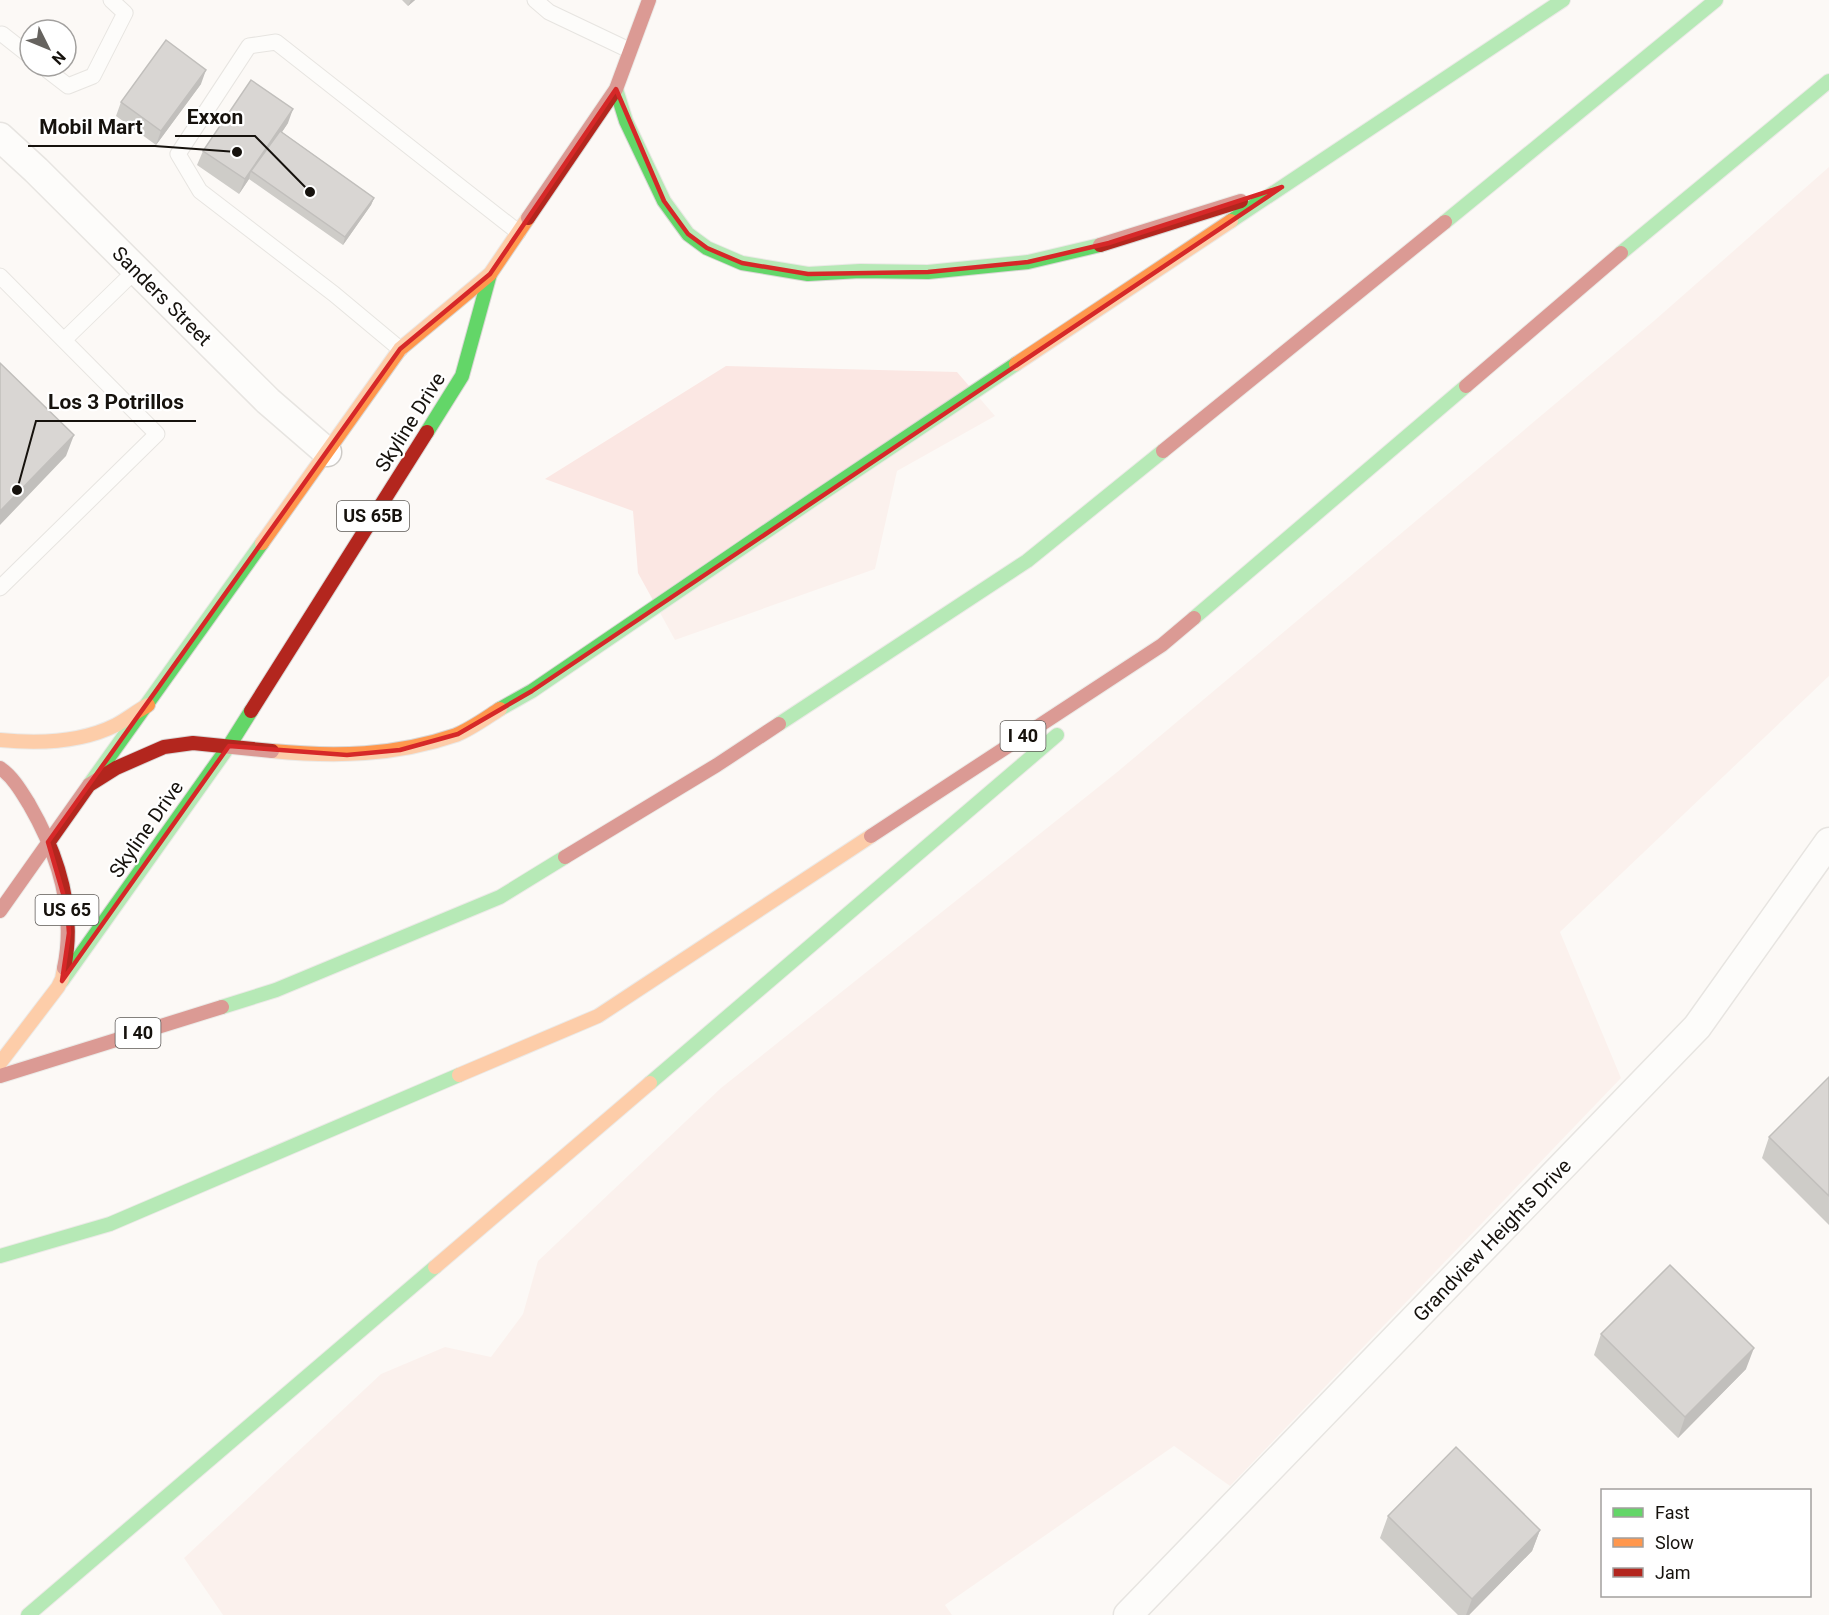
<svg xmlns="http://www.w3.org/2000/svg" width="1829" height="1615" viewBox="0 0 1829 1615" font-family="Roboto,sans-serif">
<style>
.green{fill:#fbe7e3}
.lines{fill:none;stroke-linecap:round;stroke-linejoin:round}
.lane-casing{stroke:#cecbc7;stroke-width:17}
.street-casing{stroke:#cecbc7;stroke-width:31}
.fast-casing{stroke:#d9d7d5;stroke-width:16}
.slow-casing{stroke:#d9d7d5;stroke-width:16}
.jam-casing{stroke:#d9d7d5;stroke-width:16}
.lane{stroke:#fffefe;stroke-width:15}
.street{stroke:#fffefe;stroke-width:28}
.fast{stroke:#63d668;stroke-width:14}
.slow{stroke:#ff974d;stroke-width:14}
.jam{stroke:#b3261e;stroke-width:14}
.wall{fill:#979491}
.shaded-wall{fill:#7b7876}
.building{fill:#b0aca9;stroke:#7b7876;stroke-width:1.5}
.marked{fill:none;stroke:#d62828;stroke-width:4.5;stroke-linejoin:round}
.labels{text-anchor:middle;stroke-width:4.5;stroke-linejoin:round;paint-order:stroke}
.shield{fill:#fff;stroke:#5c5956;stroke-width:1.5}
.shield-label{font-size:18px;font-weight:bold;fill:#16120d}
.street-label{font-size:20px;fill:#16120d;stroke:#fff}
.leader{fill:none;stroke:#16120d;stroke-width:2}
.callout-dot{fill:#16120d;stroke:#fff;stroke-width:2}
.callout-label{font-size:21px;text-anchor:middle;font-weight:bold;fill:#16120d;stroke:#fff;stroke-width:4.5;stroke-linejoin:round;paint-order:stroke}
</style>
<rect width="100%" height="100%" fill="#fcf9f6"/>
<path class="green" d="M 1829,167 L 1829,676 L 1560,932 L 1621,1078 L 1230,1486 L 1174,1446 L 945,1605 L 952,1615 L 223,1615 L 184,1558 L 381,1374 L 445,1347 L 491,1357 L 523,1314 L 538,1261 L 721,1088 L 1116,773 L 1655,320 Z
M 726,366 L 957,372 L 995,416 L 897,471 L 875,569 L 675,640 L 638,573 L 633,511 L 545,479 Z"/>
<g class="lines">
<g class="lane-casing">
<path id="lane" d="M 535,0 L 549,12 L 629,50
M 2,34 L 30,56
M 42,66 L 68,86 L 93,76 L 125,13 L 111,0
M 0,276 L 157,434 L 0,588
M 64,340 L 136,270
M 400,349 L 334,294 L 200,191 L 178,154 L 249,46 L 276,42 L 518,232"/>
</g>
<g class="street-casing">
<path id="street" d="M 0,137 L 36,170 L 268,401 L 327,452
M 1128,1615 L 1697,1027 L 1829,842"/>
</g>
<g class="fast-casing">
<path id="fast" d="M 616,89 L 626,121 L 664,201 L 688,234 L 707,248 L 742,263 L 808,274 L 860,271 L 928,272 L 1028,262 L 1100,245
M 1231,221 L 1563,0
M 1445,222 L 1716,0
M 1621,253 L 1829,81
M 427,432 L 462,376 L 490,274
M 1194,618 L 1466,386
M 500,709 L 532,691 L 817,497 L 1016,364
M 779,724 L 1027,561 L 1163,451
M 89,785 L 262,543
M 62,981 L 229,746 L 251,711
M 222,1007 L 276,990 L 500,897 L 565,857
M 650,1083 L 1057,735
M 0,1256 L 110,1224 L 459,1075
M 28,1615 L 435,1267"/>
</g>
<g class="slow-casing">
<path id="slow" d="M 1016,364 L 1231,221
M 262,543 L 400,349 L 490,274 L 528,218
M 0,740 C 39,744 80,743 116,725 C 127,719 137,711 148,705
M 272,751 C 335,757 395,756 456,735 C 471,729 486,718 500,709
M 0,1063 L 58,987 L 62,979 L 64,968
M 459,1075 L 598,1016 L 871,836
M 435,1267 L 650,1083"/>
</g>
<g class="jam-casing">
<path id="jam" d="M 528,218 L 616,89 L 649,0
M 1100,245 L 1241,201
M 1466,386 L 1621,253
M 1163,451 L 1445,222
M 251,711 L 427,432
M 0,768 C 13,777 21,791 29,804 C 58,854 76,911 64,968
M 871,836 L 1162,645 L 1194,618
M 565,857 L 717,765 L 779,724
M 0,911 L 89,785 L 116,768 L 164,747 L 193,743 L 272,751
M 0,1076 L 222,1007"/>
</g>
<use href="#lane" class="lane"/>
<use href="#street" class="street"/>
<use href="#fast" class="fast"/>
<use href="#slow" class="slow"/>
<use href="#jam" class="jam"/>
</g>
<path class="wall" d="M 402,0 L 415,0 L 408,6 Z
M 201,84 L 156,145 L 116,116 L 121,102 Z
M 288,123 L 282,132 L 374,198 L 371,205 L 343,245 L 249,179 L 239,194 L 197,165 L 203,151 Z
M 1829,1077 L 1829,1225 L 1762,1158 L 1769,1137 Z
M 1601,1334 L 1746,1369 L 1678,1438 L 1594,1355 Z
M 1388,1516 L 1540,1530 L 1532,1551 L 1469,1615 L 1458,1615 L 1380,1538 Z"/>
<path class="shaded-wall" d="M 411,0 L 415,0 L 408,6 Z
M 206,70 L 201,84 L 156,145 L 161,131 Z
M 293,109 L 288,123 L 254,173 L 251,171 L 249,179 L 239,194 L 245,179 Z
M 374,198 L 371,205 L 343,245 L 345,237 Z
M 74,435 L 66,456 L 0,525 L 0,511 Z
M 1754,1348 L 1746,1369 L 1678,1438 L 1685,1417 Z
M 1540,1530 L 1532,1551 L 1469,1615 L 1466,1615 L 1472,1599 Z"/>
<path class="building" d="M 166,40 L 206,70 L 161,131 L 121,102 Z
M 251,80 L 293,109 L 245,179 L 203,151 Z
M 280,131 L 374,198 L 345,237 L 251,171 Z
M 0,363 L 74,435 L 0,511 Z
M 1829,1077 L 1829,1196 L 1769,1137 Z
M 1670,1265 L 1754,1348 L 1685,1417 L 1601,1334 Z
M 1456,1447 L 1540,1530 L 1472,1599 L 1388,1516 Z"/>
<path d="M0 0H1829V1615H0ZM 616,89 L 664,201 L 688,234 L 707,248 L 742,263 L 808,274 L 928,272 L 1028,262 L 1109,243 L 1282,187 L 532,691 L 458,734 L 400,750 L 347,755 L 229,746 L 62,981 L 69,933 L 67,907 L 48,842 L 400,349 L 490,274 Z" fill="#fcf9f6" fill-opacity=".55" fill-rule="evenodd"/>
<path class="marked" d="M 616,89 L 664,201 L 688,234 L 707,248 L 742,263 L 808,274 L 928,272 L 1028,262 L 1109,243 L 1282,187 L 532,691 L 458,734 L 400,750 L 347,755 L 229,746 L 62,981 L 69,933 L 67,907 L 48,842 L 400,349 L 490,274 Z"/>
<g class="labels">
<g class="shield">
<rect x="337" y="501" width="72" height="30" rx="4.5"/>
<rect x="1000.5" y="721" width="45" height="30" rx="4.5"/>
<rect x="35.5" y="895" width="63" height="30" rx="4.5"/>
<rect x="115.5" y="1018" width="45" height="30" rx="4.5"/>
</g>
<g class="shield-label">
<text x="373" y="522">US 65B</text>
<text x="1023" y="742">I 40</text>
<text x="67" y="916">US 65</text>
<text x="138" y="1039">I 40</text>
</g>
<g class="street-label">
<text transform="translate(162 296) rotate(45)" y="7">Sanders Street</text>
<text transform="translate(410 422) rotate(-58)" y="7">Skyline Drive</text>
<text transform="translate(146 829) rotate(-55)" y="7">Skyline Drive</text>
<text transform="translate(1492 1240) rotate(-46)" y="7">Grandview Heights Drive</text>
</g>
</g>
<path class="leader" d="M310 192L255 136H175M237 152L155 146H28M17 490L36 421H196"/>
<g class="callout-dot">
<circle cx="310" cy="192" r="6"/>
<circle cx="237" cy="152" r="6"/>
<circle cx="17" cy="490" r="6"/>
</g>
<g class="callout-label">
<text x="215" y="124">Exxon</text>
<text x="91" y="134">Mobil Mart</text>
<text x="116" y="409">Los 3 Potrillos</text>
</g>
<rect x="1601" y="1489" width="210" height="108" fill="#ffffff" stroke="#a2a09e" stroke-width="1.5"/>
<rect x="1613" y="1508" width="30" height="9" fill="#63d668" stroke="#a2a09e" stroke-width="1.5"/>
<text x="1655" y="1519" font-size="18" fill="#16120d">Fast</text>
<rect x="1613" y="1538" width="30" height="9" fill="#ff974d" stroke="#a2a09e" stroke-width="1.5"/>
<text x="1655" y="1549" font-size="18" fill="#16120d">Slow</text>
<rect x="1613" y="1568" width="30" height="9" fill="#b3261e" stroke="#a2a09e" stroke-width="1.5"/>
<text x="1655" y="1579" font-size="18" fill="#16120d">Jam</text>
<g transform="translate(48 48) rotate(133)"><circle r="28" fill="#ffffff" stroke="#a2a09e" stroke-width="1.5"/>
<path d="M0-4.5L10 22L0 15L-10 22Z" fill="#66635f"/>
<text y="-9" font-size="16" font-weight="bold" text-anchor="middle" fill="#16120d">N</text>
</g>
</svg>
